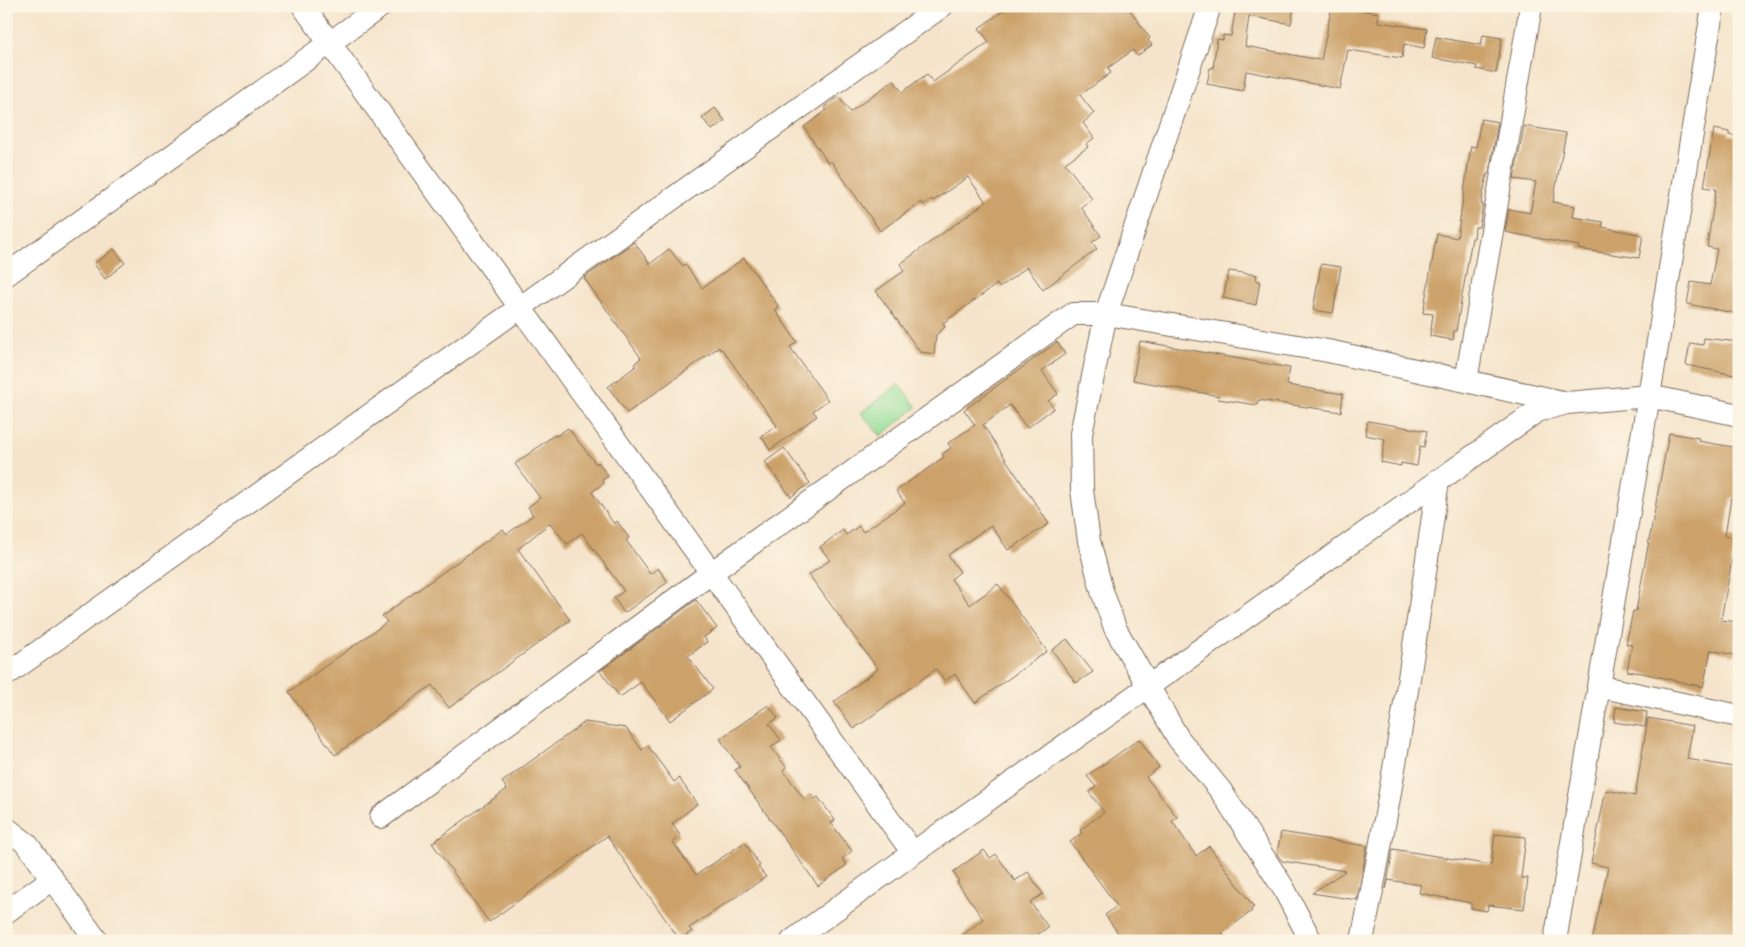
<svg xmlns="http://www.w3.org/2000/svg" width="1745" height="947" viewBox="0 0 1745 947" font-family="'Patrick Hand',sans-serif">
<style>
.green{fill:#94de9a;stroke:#68845c}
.building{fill:#cca26b}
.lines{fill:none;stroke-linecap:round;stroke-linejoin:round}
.minor-casing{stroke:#7c6b5b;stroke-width:24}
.minor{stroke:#fff;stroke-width:22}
</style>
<rect width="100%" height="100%" fill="#fcf5e5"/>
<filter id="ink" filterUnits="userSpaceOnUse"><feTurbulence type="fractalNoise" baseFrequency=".02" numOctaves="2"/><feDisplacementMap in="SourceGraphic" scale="10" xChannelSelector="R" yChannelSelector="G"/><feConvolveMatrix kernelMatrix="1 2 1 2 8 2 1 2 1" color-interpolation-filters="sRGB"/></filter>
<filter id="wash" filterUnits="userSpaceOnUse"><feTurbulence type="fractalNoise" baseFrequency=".0096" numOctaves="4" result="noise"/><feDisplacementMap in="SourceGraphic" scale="20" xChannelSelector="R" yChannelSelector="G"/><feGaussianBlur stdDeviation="1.12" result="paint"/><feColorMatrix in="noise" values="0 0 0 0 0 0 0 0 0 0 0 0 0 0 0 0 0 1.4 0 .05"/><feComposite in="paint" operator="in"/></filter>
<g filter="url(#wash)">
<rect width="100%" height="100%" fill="#f5e4cb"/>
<path class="green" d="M 898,384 L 917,407 L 881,436 L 861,413 Z"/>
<g id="blocks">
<path class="building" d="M 1010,6 L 1127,6 L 1150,38 L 1148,40 L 1152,45 L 1137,56 L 1133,50 L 1108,68 L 1111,73 L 1080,95 L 1094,113 L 1083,123 L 1094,138 L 1086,144 L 1088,147 L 1065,163 L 1092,199 L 1081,207 L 1101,236 L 1092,242 L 1097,249 L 1043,290 L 1027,267 L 999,288 L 997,284 L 943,323 L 945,327 L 936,335 L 934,354 L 920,352 L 876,291 L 904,271 L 900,264 L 986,202 L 968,177 L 933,201 L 932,199 L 923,205 L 921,202 L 880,231 L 831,161 L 828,163 L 804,127 L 827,110 L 824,107 L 839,97 L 850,112 L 894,80 L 902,92 L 927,74 L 933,82 L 989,42 L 979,28 Z
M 1236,6 L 1294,6 L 1291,24 L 1249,16 L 1245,46 L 1320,60 L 1321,60 L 1332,6 L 1353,6 L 1352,9 L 1379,13 L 1378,22 L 1427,29 L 1424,48 L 1404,44 L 1402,58 L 1348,50 L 1340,89 L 1246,71 L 1243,91 L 1207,84 L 1210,68 L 1213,68 L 1217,39 L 1223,40 L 1223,35 L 1231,36 Z
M 1483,35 L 1502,38 L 1496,73 L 1476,69 L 1477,66 L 1432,58 L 1436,37 L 1481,45 Z
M 715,108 L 725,121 L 712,130 L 702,118 Z
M 1481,119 L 1498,122 L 1489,174 L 1487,174 L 1481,204 L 1483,204 L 1479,227 L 1475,227 L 1474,238 L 1472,238 L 1456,331 L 1454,331 L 1453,340 L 1430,336 L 1433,314 L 1423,313 L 1437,234 L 1457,238 L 1471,146 L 1476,147 Z
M 1524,126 L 1566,133 L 1553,202 L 1575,206 L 1573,217 L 1603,222 L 1602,227 L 1643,235 L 1639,258 L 1578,249 L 1579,246 L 1505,232 L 1509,209 L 1530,213 L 1536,182 L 1514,179 Z
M 1714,129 L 1729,132 L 1729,135 L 1739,136 L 1739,314 L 1687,304 L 1691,282 L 1710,285 L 1717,249 L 1707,247 L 1716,189 L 1704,187 Z
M 634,242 L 650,264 L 669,249 L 683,266 L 685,264 L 702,288 L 744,258 L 779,307 L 775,310 L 797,342 L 790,347 L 828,400 L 813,411 L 817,416 L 770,450 L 761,436 L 777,426 L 722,349 L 720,350 L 719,347 L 627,413 L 608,387 L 636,366 L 634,364 L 641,358 L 584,278 Z
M 114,249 L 125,263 L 105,279 L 94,264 Z
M 1321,264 L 1341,267 L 1333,313 L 1313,310 Z
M 1229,271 L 1257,275 L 1256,280 L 1260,281 L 1256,305 L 1223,298 Z
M 1704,338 L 1739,342 L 1739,376 L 1686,365 L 1690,343 L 1703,345 Z
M 1140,341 L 1290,368 L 1287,385 L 1343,394 L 1341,412 L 1258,400 L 1257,405 L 1218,399 L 1219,396 L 1133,380 Z
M 1057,342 L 1065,354 L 1042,371 L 1058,394 L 1048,401 L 1054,408 L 1027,428 L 1010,405 L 983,425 L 1049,524 L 1008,550 L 991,525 L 948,555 L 960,572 L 951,579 L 970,605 L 998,584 L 1047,651 L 975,703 L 955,674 L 945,681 L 936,669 L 854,729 L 834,702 L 878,669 L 809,575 L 830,560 L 820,547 L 843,530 L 846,535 L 859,526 L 863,532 L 905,503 L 896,491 L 944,457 L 942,454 L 951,448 L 948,443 L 975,425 L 964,410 Z
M 1368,421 L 1427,431 L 1424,447 L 1420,446 L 1417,466 L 1401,463 L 1401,466 L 1381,462 L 1385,439 L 1365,435 Z
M 568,428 L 596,464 L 598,462 L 608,476 L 602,480 L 604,483 L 592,492 L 614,524 L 617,521 L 629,538 L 626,540 L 650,574 L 658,568 L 668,582 L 624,613 L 614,598 L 624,591 L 582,533 L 567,544 L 550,523 L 518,549 L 570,620 L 449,708 L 432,685 L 335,755 L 289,692 L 387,622 L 382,616 L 503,529 L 507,534 L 533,515 L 528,507 L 540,498 L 515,464 L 554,435 L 556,436 Z
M 1669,433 L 1699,438 L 1698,441 L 1739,448 L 1739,499 L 1731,498 L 1725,536 L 1736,538 L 1721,620 L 1739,622 L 1739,656 L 1711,650 L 1703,687 L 1642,673 L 1627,671 L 1632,645 L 1626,644 L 1633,611 L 1636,611 Z
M 784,448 L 810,483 L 791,497 L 765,462 Z
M 696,600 L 717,628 L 704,637 L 707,642 L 688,656 L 713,689 L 670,721 L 641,682 L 620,697 L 600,671 Z
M 1067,639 L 1093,672 L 1076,683 L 1052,650 Z
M 768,705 L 778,718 L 769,724 L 781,740 L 771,747 L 786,767 L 783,770 L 804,799 L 811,794 L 815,799 L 818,797 L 835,820 L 831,823 L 852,851 L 842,859 L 847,865 L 818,886 L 735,770 L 740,767 L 720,739 Z
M 1616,707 L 1647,712 L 1645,727 L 1614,722 Z
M 1648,718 L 1693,726 L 1687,759 L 1739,768 L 1739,941 L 1592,941 L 1608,867 L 1591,863 L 1606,790 L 1635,796 Z
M 585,722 L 626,728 L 642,750 L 648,746 L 674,782 L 679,778 L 697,804 L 672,824 L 680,835 L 673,842 L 696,875 L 745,842 L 760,866 L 758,867 L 766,877 L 689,928 L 692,931 L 680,940 L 607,836 L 489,922 L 432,843 L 507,789 L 502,782 Z
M 1139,739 L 1159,767 L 1146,777 L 1177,817 L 1172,821 L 1196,856 L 1209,846 L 1254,907 L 1251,909 L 1252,911 L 1222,933 L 1228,941 L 1124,941 L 1105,915 L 1117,906 L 1070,842 L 1082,833 L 1080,830 L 1104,812 L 1089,792 L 1096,787 L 1087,776 Z
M 1281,832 L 1367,846 L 1357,900 L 1312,893 L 1345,871 L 1282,861 L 1277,854 Z
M 1495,834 L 1526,837 L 1521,878 L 1528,878 L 1524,909 L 1488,905 L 1487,911 L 1471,908 L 1471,903 L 1419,893 L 1421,885 L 1388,880 L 1386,889 L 1393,849 L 1491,865 Z
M 984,850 L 990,858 L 996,854 L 1015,881 L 1028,872 L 1043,894 L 1030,902 L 1048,927 L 1029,941 L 955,941 L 983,919 L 957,882 L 959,881 L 953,872 Z"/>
</g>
</g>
<g filter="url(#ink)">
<use href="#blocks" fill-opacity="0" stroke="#7c6b5b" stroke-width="1"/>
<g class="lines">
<g class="minor-casing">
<path id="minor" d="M 303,6 L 913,853
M 1210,6 L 1106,314 L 1081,434 L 1082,490 L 1089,541 L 1102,591 L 1115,628 L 1178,738 L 1221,791 L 1284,889 L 1311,941
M 6,275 L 381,6
M 1466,381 L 1531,6
M 6,675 L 942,6
M 1598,686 L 1739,716
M 381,817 L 711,573 L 1073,314 L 1106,314 L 1328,351 L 1567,403
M 6,828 L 27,844 L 97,941
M 6,912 L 52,879
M 792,941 L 913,853 L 1537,411 L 1567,403 L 1649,396 L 1739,415
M 1362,941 C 1393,788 1417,635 1438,480
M 1555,941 L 1649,396 L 1713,6"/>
</g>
<use href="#minor" class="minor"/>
</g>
</g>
<rect width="1745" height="947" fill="none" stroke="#fcf5e5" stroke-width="25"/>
</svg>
